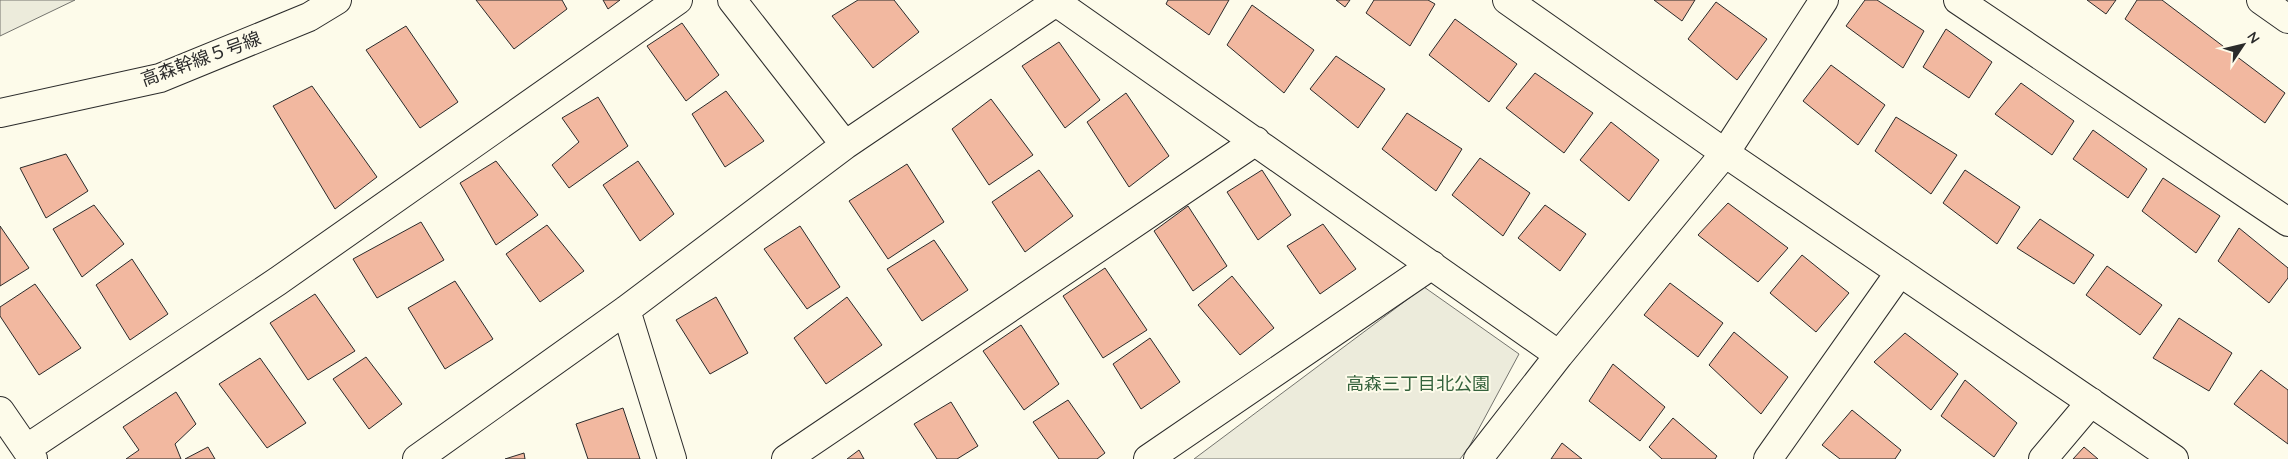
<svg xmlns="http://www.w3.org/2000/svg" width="2288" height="459" viewBox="0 0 2288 459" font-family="Quicksand,'Noto Sans JP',sans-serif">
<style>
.green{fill:#ecebdb;stroke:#74746e}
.building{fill:#f2b8a0;stroke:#2b2b2b}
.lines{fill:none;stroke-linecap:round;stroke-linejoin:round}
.street-casing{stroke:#2b2b2b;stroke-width:30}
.secondary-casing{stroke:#2b2b2b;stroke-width:30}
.street{stroke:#fdfbea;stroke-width:28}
.secondary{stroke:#fdfbea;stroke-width:28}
.labels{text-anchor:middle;stroke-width:4;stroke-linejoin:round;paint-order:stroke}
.street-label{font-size:18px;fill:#2b2b2b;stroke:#fdfbea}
.park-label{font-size:18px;fill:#34623c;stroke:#fdfbea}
</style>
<rect width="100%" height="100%" fill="#fdfbea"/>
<path class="green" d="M 0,0 L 75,0 L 0,36 Z
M 1424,287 L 1519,354 L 1469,447 L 1460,459 L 1194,459 Z"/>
<path class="building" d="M 476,0 L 562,0 L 567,9 L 514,49 Z
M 603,0 L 620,0 L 608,9 Z
M 858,0 L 894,0 L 919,32 L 873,68 L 832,16 Z
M 1168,0 L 1229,0 L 1209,35 L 1166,4 Z
M 1336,0 L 1350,0 L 1345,7 Z
M 1374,0 L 1428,0 L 1435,4 L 1410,46 L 1366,13 Z
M 1654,0 L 1695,0 L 1682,21 Z
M 1865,0 L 1877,0 L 1924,31 L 1903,68 L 1846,26 Z
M 2087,0 L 2116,0 L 2106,14 Z
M 2137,0 L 2162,0 L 2285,93 L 2265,123 L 2125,19 Z
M 1716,2 L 1767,39 L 1737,80 L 1688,39 Z
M 1252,5 L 1314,50 L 1284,93 L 1227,45 Z
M 1455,19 L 1517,64 L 1489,102 L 1429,55 Z
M 682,23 L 719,75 L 686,101 L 647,46 Z
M 406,26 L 458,102 L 420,128 L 366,50 Z
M 1946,29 L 1992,62 L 1969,98 L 1923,67 Z
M 1059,42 L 1100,100 L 1065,128 L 1022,66 Z
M 1336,56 L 1385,89 L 1358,128 L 1310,89 Z
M 1831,65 L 1885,105 L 1858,145 L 1803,101 Z
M 1535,73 L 1593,113 L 1564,153 L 1506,108 Z
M 2021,83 L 2074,121 L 2052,155 L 1995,114 Z
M 312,86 L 377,177 L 335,209 L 273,106 Z
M 726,91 L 764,141 L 725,167 L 692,114 Z
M 1126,93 L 1169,156 L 1129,187 L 1087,122 Z
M 598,97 L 628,146 L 569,188 L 552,165 L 579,142 L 562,118 Z
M 991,99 L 1033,155 L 989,185 L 952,129 Z
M 1407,113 L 1462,149 L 1436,191 L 1382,149 Z
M 1896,117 L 1957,155 L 1931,194 L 1875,151 Z
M 1611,122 L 1659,160 L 1629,201 L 1580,160 Z
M 2093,130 L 2147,169 L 2128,198 L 2073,159 Z
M 66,154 L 88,191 L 46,218 L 20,168 Z
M 1480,158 L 1530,193 L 1503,236 L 1452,195 Z
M 496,161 L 538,215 L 496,245 L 460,183 Z
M 638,161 L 674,214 L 640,241 L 603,185 Z
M 907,164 L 944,222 L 888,259 L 849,201 Z
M 1039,170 L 1073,216 L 1025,252 L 992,202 Z
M 1262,170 L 1291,215 L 1258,240 L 1227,192 Z
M 1965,170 L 2020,207 L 1997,244 L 1943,203 Z
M 2163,178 L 2220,216 L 2196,253 L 2142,211 Z
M 1728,203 L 1788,248 L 1758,282 L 1698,235 Z
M 94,205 L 124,244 L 82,277 L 53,229 Z
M 1545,205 L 1586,234 L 1560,271 L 1518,238 Z
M 1188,206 L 1227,266 L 1193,291 L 1154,231 Z
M 2040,219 L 2094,255 L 2074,284 L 2017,248 Z
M 421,222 L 444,260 L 377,298 L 353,259 Z
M 1323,224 L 1356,269 L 1320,294 L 1287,246 Z
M 547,225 L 584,271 L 540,302 L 506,254 Z
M 0,226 L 29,268 L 0,286 Z
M 800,226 L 840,287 L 807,309 L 764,249 Z
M 2239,228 L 2288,268 L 2288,278 L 2269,303 L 2218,261 Z
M 934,240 L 968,290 L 922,321 L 887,269 Z
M 1802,255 L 1849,293 L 1816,332 L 1770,293 Z
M 132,259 L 168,314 L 130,340 L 96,285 Z
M 2107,266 L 2162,305 L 2140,335 L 2086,295 Z
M 1105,268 L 1147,330 L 1103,358 L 1063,296 Z
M 1232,276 L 1274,328 L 1240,355 L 1198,305 Z
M 455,281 L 493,339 L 445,369 L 408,308 Z
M 1670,283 L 1723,323 L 1698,357 L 1644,315 Z
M 35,284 L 81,348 L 39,375 L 0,316 L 0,307 Z
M 315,294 L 355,351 L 308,380 L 270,323 Z
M 716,297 L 748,353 L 710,374 L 676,320 Z
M 847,297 L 882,345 L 826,384 L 794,338 Z
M 2179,318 L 2232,353 L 2209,391 L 2153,358 Z
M 1021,325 L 1059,384 L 1024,410 L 983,351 Z
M 1734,332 L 1788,377 L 1761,414 L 1709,365 Z
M 1905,333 L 1958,374 L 1931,410 L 1874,362 Z
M 1150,338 L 1180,382 L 1141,409 L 1113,364 Z
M 366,357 L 402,404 L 369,429 L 333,379 Z
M 260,358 L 306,423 L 267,448 L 219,384 Z
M 1613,364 L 1665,407 L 1640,441 L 1589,401 Z
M 2261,370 L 2288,390 L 2288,444 L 2234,404 Z
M 1965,380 L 2017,423 L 1994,457 L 1941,416 Z
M 176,392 L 196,424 L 175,444 L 181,459 L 126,459 L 139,450 L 123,427 Z
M 1068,400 L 1105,453 L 1097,459 L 1059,459 L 1033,422 Z
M 951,402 L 978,446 L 957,459 L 937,459 L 914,424 Z
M 623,408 L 640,459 L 588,459 L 576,424 Z
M 1852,410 L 1901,450 L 1895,459 L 1840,459 L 1822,445 Z
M 1673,418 L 1717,456 L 1715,459 L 1662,459 L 1649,447 Z
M 1562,443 L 1582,459 L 1551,459 Z
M 208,447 L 215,459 L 185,459 Z
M 2084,447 L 2098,459 L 2073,459 Z
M 859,450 L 864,459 L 847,459 Z
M 524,453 L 525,459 L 505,459 Z"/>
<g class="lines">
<g class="street-casing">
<path id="street" d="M 732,0 L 845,145
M 1507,0 L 1725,153 L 2174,459
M 1958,0 L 2288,222
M 1056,2 L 1559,355
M 626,310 L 672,459
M 0,411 L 33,459
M 26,449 L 278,281 L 678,0
M 417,459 L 626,310 L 845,145 L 1059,0
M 786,459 L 1256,141
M 1148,459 L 1432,265
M 1478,459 L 1559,355 L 1725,153 L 1824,0
M 1768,459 L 1900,272
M 2043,459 L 2091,402"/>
</g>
<g class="secondary-casing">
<path id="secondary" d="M 2261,0 L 2288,19
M 0,113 L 160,78 L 309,17 L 337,0"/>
</g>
<use href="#street" class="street"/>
<use href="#secondary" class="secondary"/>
</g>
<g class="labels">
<g class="street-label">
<text transform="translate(201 59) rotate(-20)" y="6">高森幹線５号線</text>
</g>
<g class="park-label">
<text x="1418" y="390">高森三丁目北公園</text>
</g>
</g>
<g transform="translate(2243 45) rotate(55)" stroke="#fdfbea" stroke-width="4" paint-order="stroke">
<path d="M0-4L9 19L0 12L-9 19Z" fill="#2b2b2b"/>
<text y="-8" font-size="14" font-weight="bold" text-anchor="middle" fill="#2b2b2b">N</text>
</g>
</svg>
